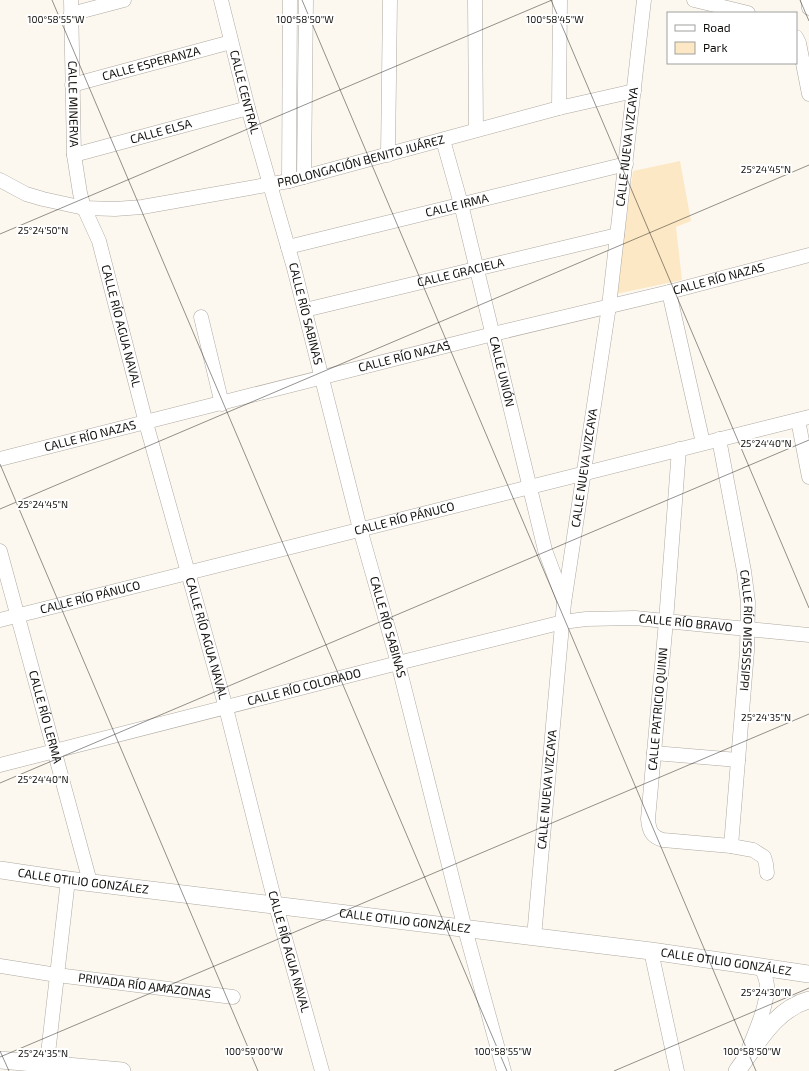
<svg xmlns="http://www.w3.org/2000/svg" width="809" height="1071" font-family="'Exo 2',sans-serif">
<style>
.green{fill:#fde8c5}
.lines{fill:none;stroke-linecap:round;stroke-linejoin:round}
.minor-casing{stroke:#aea9a1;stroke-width:15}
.major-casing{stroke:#aea9a1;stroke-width:18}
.minor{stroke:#fff;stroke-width:14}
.major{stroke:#fff;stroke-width:17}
.ticks{fill:none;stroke:#12100d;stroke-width:1;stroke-opacity:0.45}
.labels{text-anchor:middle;stroke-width:4;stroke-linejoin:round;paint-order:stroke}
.street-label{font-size:12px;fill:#12100d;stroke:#fff}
.ticks-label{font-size:10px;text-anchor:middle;fill:#12100d;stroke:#fff;stroke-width:4;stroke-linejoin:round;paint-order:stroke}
</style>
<rect width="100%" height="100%" fill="#fdf8ef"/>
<polygon class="green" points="680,161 691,221 676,227 682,280 616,294 633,171"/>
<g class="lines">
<g class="minor-casing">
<g id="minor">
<path id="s1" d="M71,0L74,155L80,193L84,208L99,241L146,423L226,708L276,906L322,1071"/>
<path id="s2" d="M221,0L248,108L294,268L360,529L398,663L465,929L504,1071"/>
<polyline points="475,0 476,130"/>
<polyline points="694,0 748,13"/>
<polyline points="808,0 809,8"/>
<polyline points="71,14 124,0"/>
<polyline points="796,37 799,43 809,94"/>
<path id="s3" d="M72,85L231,42"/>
<polyline points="559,108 560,0"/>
<path id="s4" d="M443,140L461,204L545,550L564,601"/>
<path id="s5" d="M74,155L248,108"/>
<polyline points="388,155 390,0"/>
<polyline points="304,177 306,0"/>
<path id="s6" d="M0,180L26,194L43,199L84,208L115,209L142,207L289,181L559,108L634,91"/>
<polyline points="289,181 290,0"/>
<path id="s7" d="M288,247L626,164"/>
<polyline points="669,292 703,443"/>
<path id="s8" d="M305,310L617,235"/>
<polyline points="201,317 222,404"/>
<polyline points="798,420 809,477"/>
<path id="s9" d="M719,439L744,571L748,602L747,651L731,846"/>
<path d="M679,449L666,621L648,819C649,831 652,837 663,840L731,846L753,850L764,857L766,864L767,873"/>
<path id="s10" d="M0,459L493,334L669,292L809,255"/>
<path id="s11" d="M0,551L90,882"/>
<path id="s12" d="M0,620L809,417"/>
<polyline points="654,753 738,760"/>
<path id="s13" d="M0,765L398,663L563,622L586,619L635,618L809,635"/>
<path id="s14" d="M534,937L564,603L609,306L644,0"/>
<polyline points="651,951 677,1071"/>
<path id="s15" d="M0,966L57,975L233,997"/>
<path d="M749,1048C756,1030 768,1004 767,985C766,978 764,973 761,967"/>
<polyline points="46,1071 68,880"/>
</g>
</g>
<g class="major-casing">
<g id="major">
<path id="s16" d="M0,870L68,880L651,951L809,974"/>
<polyline points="0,1060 122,1071"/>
<path d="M737,1071C757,1044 775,1009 809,1000"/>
</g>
</g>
<use href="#minor" class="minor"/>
<use href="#major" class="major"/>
</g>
<path class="ticks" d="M52,0L507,1071M302,0L756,1071M551,0L809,608M800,0L809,21M0,234L552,0M0,464L258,1071M0,509L809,165M0,783L809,440M0,1051L9,1071M0,1057L809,714M614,1071L809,988"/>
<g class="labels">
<g class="street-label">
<text dy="4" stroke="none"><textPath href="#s3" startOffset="82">CALLE ESPERANZA</textPath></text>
<text dy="4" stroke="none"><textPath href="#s2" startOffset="95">CALLE CENTRAL</textPath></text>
<text dy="4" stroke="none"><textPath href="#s1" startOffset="104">CALLE MINERVA</textPath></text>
<text dy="4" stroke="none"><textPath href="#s5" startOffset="90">CALLE ELSA</textPath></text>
<text dy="4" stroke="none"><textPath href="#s14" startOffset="796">CALLE NUEVA VIZCAYA</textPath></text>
<text dy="4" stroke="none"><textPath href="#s6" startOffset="371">PROLONGACIÓN BENITO JUÁREZ</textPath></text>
<text dy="4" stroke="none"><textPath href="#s7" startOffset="174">CALLE IRMA</textPath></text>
<text dy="4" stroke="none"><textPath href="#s8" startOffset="160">CALLE GRACIELA</textPath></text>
<text dy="4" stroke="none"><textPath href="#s10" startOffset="741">CALLE RÍO NAZAS</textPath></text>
<text dy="4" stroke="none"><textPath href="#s2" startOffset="325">CALLE RÍO SABINAS</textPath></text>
<text dy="4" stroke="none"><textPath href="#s1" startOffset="333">CALLE RÍO AGUA NAVAL</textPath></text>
<text dy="4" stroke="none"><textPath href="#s10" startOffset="417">CALLE RÍO NAZAS</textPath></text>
<text dy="4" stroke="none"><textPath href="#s4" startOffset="239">CALLE UNIÓN</textPath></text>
<text dy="4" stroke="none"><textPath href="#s10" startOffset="93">CALLE RÍO NAZAS</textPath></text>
<text dy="4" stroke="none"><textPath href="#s14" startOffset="472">CALLE NUEVA VIZCAYA</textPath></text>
<text dy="4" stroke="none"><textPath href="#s12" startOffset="417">CALLE RÍO PÁNUCO</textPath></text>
<text dy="4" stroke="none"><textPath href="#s12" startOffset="93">CALLE RÍO PÁNUCO</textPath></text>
<text dy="4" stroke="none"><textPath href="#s13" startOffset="704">CALLE RÍO BRAVO</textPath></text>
<text dy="4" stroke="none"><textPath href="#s2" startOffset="649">CALLE RÍO SABINAS</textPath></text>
<text dy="4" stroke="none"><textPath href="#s9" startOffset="194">CALLE RÍO MISSISSIPPI</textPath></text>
<text dy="4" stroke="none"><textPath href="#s1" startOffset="657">CALLE RÍO AGUA NAVAL</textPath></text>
<text dy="4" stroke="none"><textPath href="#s13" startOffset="314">CALLE RÍO COLORADO</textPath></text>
<text transform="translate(658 709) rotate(-85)" y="4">CALLE PATRICIO QUINN</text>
<text dy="4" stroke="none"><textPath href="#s11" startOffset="172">CALLE RÍO LERMA</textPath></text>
<text dy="4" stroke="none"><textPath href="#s14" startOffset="148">CALLE NUEVA VIZCAYA</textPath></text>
<text dy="4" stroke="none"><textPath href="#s16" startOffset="84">CALLE OTILIO GONZÁLEZ</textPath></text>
<text dy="4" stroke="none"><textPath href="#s16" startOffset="408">CALLE OTILIO GONZÁLEZ</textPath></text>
<text dy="4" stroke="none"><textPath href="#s1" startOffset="981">CALLE RÍO AGUA NAVAL</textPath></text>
<text dy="4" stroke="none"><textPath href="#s16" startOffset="732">CALLE OTILIO GONZÁLEZ</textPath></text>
<text dy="4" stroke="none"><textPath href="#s15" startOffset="146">PRIVADA RÍO AMAZONAS</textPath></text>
</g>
</g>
<g class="ticks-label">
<text x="56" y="23">100°58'55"W</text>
<text x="305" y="23">100°58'50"W</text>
<text x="555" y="23">100°58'45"W</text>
<text x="766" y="173">25°24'45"N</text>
<text x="43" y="234">25°24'50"N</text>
<text x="766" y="447">25°24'40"N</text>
<text x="43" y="508">25°24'45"N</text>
<text x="766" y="721">25°24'35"N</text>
<text x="43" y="783">25°24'40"N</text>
<text x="766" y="996">25°24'30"N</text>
<text x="254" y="1055">100°59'00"W</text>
<text x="503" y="1055">100°58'55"W</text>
<text x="752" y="1055">100°58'50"W</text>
<text x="43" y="1057">25°24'35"N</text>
</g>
<rect x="667" y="12" width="130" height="52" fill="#ffffff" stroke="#a09f9e"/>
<rect x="675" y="25" width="20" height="6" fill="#ffffff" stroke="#a09f9e"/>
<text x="703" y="32" font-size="12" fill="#12100d">Road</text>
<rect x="675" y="42" width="20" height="12" fill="#fde8c5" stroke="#a09f9e"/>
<text x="703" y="52" font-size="12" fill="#12100d">Park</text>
</svg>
